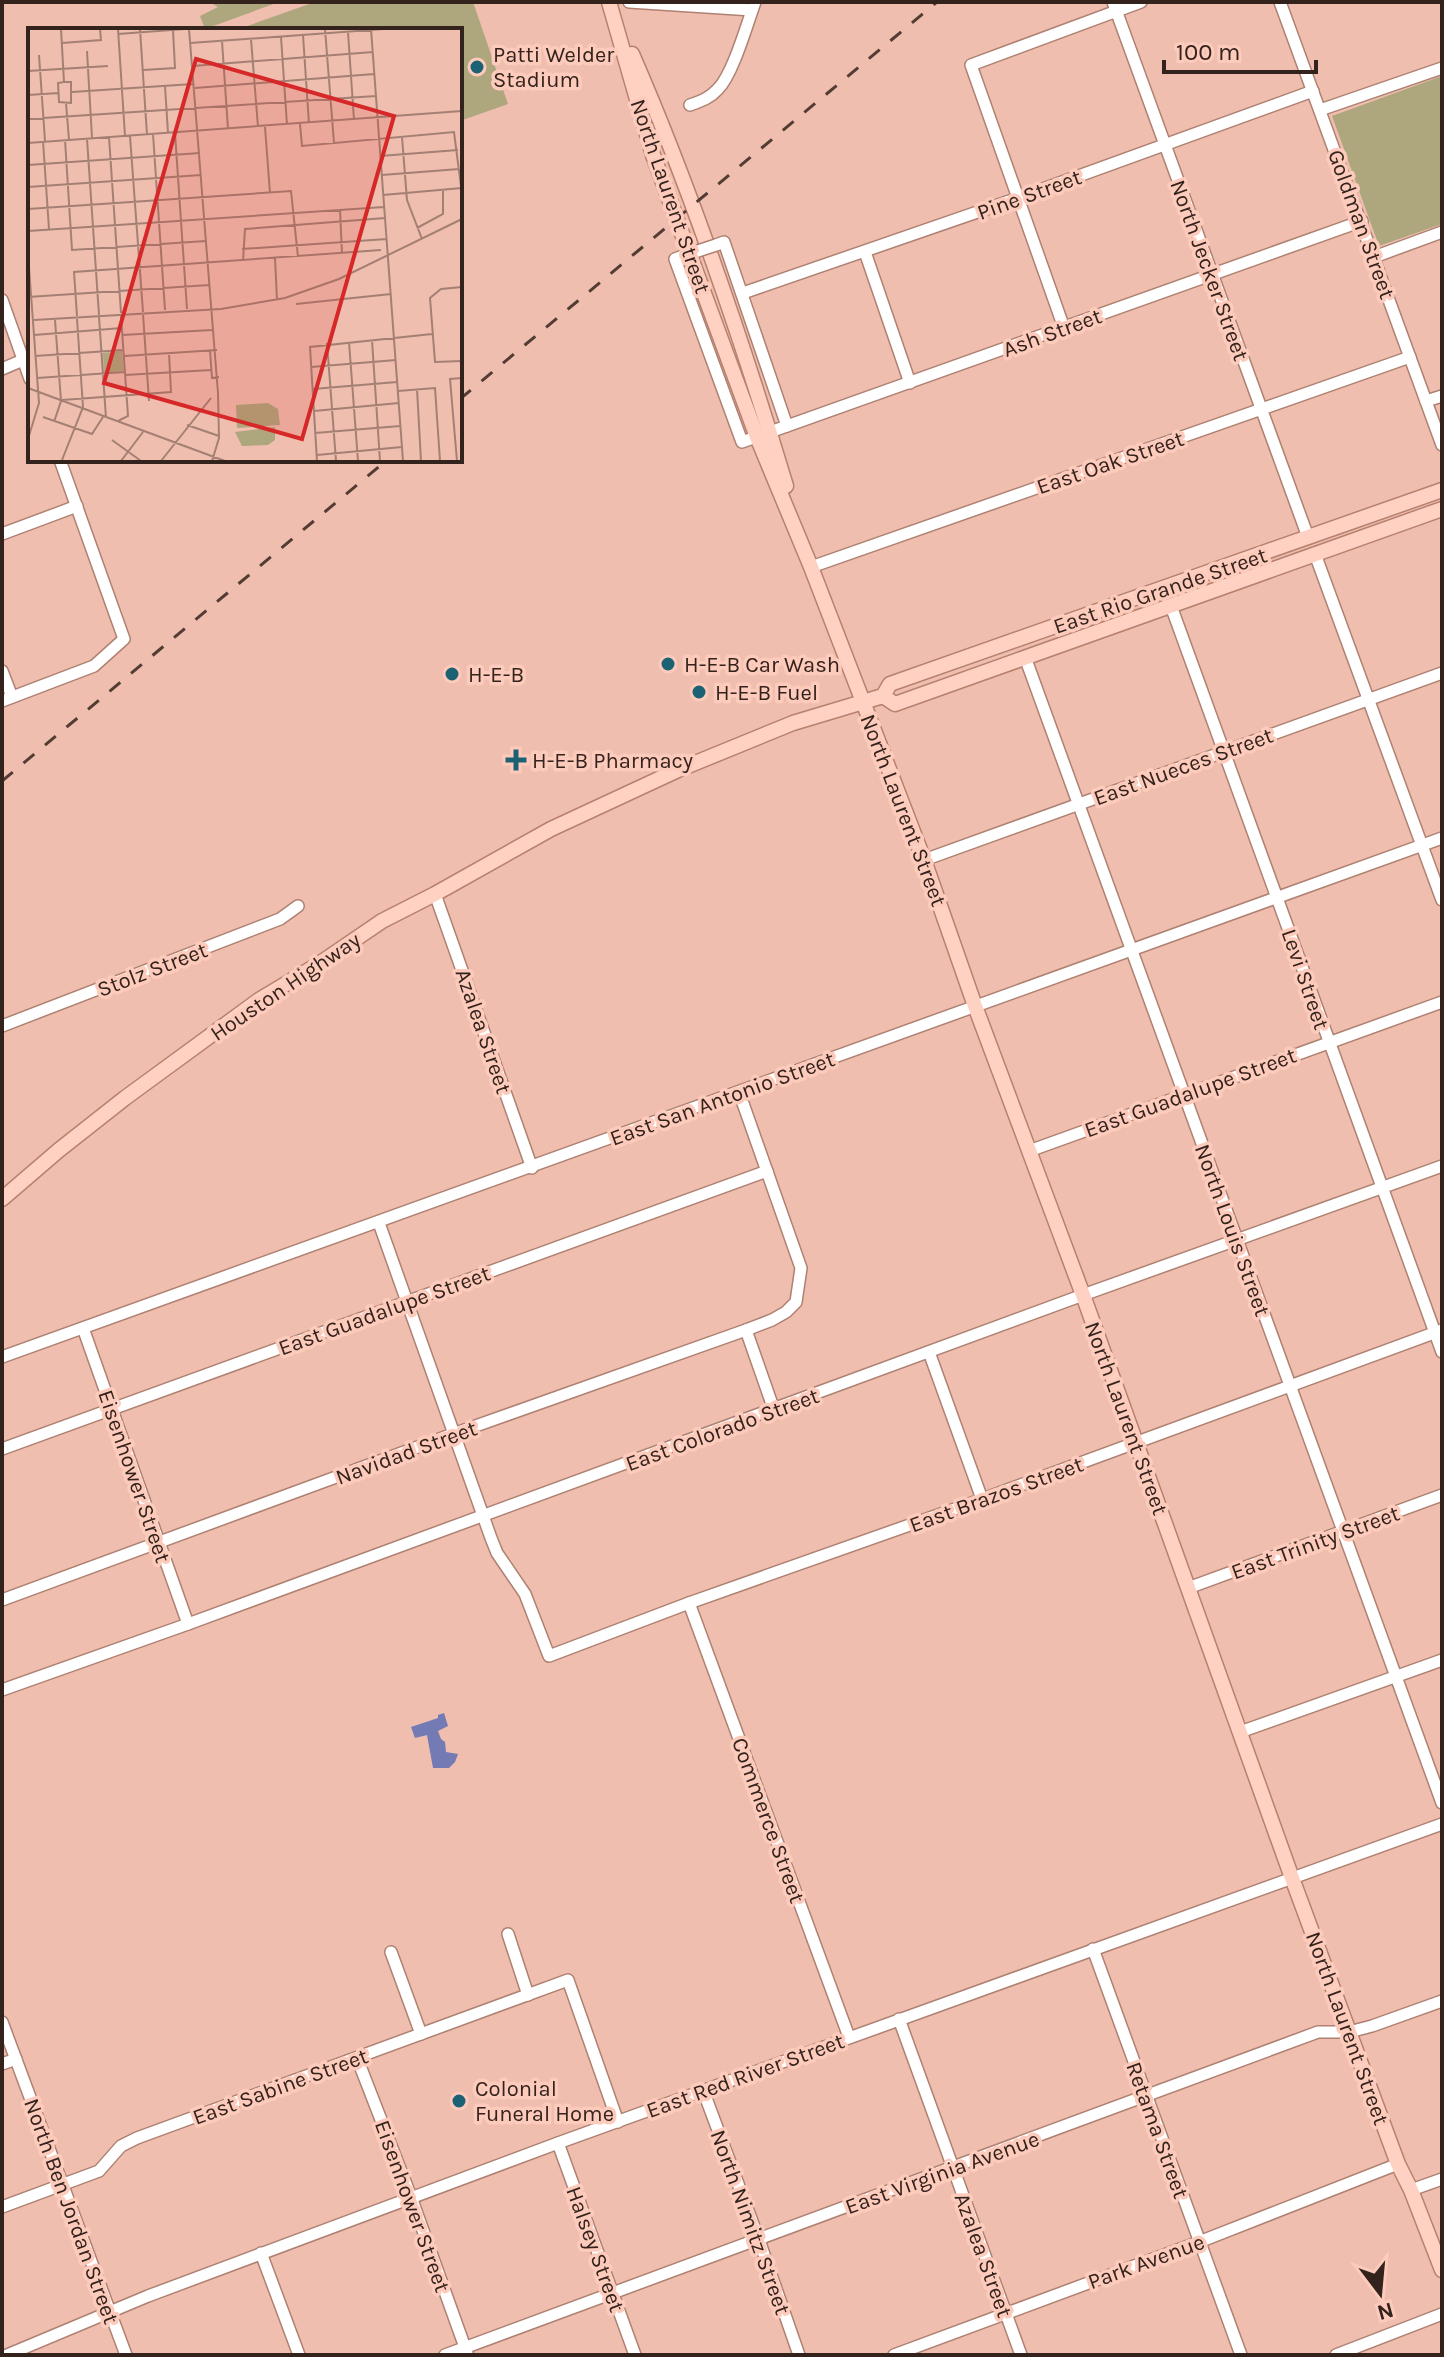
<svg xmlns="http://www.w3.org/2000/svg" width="1444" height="2357" font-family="Karla,sans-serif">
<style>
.green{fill:#aea67c}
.water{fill:#737ab4}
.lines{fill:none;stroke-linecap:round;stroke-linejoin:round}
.minor-casing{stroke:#ae8172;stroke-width:14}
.major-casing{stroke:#b7806f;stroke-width:17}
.minor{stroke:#fff;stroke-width:11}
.major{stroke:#fed1c3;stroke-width:14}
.rail{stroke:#533c34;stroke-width:3;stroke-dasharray:14 14;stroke-linecap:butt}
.minor-bridge-casing{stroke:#ae8172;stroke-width:14;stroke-linecap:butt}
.minor-bridge{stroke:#fff;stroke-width:11}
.poi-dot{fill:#1d6274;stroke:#fdcbbb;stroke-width:3}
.labels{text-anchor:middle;stroke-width:7;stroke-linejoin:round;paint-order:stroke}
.poi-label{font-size:22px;fill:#34221c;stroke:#fdcbbb;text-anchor:start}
.street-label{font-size:22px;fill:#34221c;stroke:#fdcbbb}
.inset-road{fill:none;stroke:#a48074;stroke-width:2}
.view{fill:#d62828;fill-opacity:0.15;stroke:#d62828;stroke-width:4}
.inset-edge{fill:none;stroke:#34221c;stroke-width:4}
</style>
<rect width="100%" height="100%" fill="#efbeae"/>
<g class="green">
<polygon points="210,2 279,2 205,29 200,16 218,7"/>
<polygon points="315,2 473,2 508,104 460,121 460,30 236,30"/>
<polygon points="1442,76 1442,224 1379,246 1332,116"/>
</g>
<polygon class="water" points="444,1713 448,1726 438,1731 441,1739 445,1742 446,1752 458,1754 455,1762 449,1768 433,1768 427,1735 415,1738 411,1727 438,1718 438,1715"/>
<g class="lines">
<g class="minor-casing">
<g id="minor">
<polyline points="629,2 752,10"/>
<polyline points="1113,2 1308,537"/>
<polyline points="1280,2 1442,445"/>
<path d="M690,105C701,101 710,98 718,89C733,74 747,24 755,2"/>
<polyline points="1320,110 1442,68"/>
<polyline points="716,245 724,242 787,426"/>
<polyline points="865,252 910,383"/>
<polyline points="683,256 675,259 742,442 1362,221"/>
<polyline points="1374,257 1442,232"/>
<polyline points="743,293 1018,198 1313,91"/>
<polyline points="2,300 30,379"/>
<polyline points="1064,328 971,65 1141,2"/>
<polyline points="2,369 23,360"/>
<polyline points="1426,401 1442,396"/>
<polyline points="2,534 77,506"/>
<polyline points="1315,554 1442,900"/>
<polyline points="811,567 1410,357"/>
<polyline points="1171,606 1442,1352"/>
<polyline points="1025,657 1442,1803"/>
<polyline points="2,671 12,697"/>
<polyline points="2,701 94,666 124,639 60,460"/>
<polyline points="924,860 1442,673"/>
<polyline points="435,894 532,1168"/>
<polyline points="2,1026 280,919 298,906"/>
<polyline points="1029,1151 1442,1002"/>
<polyline points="379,1223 491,1538 497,1553 525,1594 549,1656 689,1603 969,1504 1442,1330"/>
<polyline points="83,1328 188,1624"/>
<polyline points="746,1330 774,1410"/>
<polyline points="929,1352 982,1499"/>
<polyline points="2,1357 1442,838"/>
<polyline points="2,1449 767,1171"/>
<polyline points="1188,1588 1442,1495"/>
<polyline points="2,1600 453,1434 746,1330 772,1320 786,1312 796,1302 801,1268 739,1092"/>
<polyline points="689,1603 849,2037"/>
<polyline points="2,1690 188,1624 1083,1295 1442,1166"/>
<polyline points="1240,1732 1442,1660"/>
<polyline points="508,1934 528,1995"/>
<polyline points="1093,1949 1241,2355"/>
<polyline points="391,1952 421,2034"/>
<polyline points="899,2019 1021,2355"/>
<polyline points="2,2022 126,2355"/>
<polyline points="357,2058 411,2197 467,2353"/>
<polyline points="2,2064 16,2059"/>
<polyline points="703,2090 759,2240 799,2355"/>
<polyline points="558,2143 635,2355"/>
<polyline points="1411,2190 1442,2179"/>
<polyline points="2,2207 99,2171 121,2146 137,2138 568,1980 618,2122"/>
<polyline points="261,2253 299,2355"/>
<polyline points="7,2355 148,2296 558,2143 1442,1824"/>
<polyline points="445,2355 1318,2032 1349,2032 1372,2026 1442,2001"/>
<polyline points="894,2355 1199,2242 1398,2164"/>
<polyline points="1336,2355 1442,2314"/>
</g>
</g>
<g class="major-casing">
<g id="major">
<polyline points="609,2 653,155 757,437 811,567 924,860 975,1006 1083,1295 1292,1878 1398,2164 1411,2190 1442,2270"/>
<path d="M632,54C693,194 742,340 786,486"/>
<polyline points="883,696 895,704 1442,509"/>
<polyline points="2,1199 59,1150 125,1098 259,1000 319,964 382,921 435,894 551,829 678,770 793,723 883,696 890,684 1442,490"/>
</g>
</g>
<use href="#minor" class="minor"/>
<use href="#major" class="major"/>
<g class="rail">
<polyline points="460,399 937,2"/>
<polyline points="2,781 387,460"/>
</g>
<g class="minor-bridge-casing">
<polyline id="minor-bridge" points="683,256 716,245"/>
</g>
<use href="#minor-bridge" class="minor-bridge"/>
</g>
<g class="poi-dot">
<circle cx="477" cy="67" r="8"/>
<circle cx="668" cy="664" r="8"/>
<circle cx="452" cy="674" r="8"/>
<circle cx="699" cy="692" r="8"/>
<path d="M512 748h8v8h8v8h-8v8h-8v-8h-8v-8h8z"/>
<circle cx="459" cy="2101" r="8"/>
</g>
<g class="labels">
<g class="poi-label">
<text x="493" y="62">Patti Welder<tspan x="493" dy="25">Stadium</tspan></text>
<text x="684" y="672">H-E-B Car Wash</text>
<text x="468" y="682">H-E-B</text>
<text x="715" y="700">H-E-B Fuel</text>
<text x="532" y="768">H-E-B Pharmacy</text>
<text x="475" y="2096">Colonial<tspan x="475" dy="25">Funeral Home</tspan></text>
</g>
<g class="street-label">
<text transform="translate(1029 194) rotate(-20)" y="8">Pine Street</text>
<text transform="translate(671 196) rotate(71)" y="8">North Laurent Street</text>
<text transform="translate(1362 224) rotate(70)" y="8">Goldman Street</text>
<text transform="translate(1210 270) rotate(70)" y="8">North Jecker Street</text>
<text transform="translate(1052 332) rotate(-20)" y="8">Ash Street</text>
<text transform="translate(1110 462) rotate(-19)" y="8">East Oak Street</text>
<text transform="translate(1160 590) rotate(-19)" y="8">East Rio Grande Street</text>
<text transform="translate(1183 766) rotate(-20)" y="8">East Nueces Street</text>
<text transform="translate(904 810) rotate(69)" y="8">North Laurent Street</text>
<text transform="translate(152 969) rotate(-21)" y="8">Stolz Street</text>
<text transform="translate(1306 979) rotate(71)" y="8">Levi Street</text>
<text transform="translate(285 986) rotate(-34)" y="8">Houston Highway</text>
<text transform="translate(484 1031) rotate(71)" y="8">Azalea Street</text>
<text transform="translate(1190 1092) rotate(-20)" y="8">East Guadalupe Street</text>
<text transform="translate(722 1098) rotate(-20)" y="8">East San Antonio Street</text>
<text transform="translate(1233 1230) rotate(70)" y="8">North Louis Street</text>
<text transform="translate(384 1310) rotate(-20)" y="8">East Guadalupe Street</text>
<text transform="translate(1127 1418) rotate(70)" y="8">North Laurent Street</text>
<text transform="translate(722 1429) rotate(-20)" y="8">East Colorado Street</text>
<text transform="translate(406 1452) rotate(-20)" y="8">Navidad Street</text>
<text transform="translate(135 1476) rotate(71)" y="8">Eisenhower Street</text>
<text transform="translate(996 1494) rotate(-20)" y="8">East Brazos Street</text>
<text transform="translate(1315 1542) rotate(-20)" y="8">East Trinity Street</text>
<text transform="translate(769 1820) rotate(70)" y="8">Commerce Street</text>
<text transform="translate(1348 2028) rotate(70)" y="8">North Laurent Street</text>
<text transform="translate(745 2075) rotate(-20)" y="8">East Red River Street</text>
<text transform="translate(280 2086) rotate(-20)" y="8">East Sabine Street</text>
<text transform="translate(1158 2130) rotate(70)" y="8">Retama Street</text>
<text transform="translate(942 2172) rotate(-20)" y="8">East Virginia Avenue</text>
<text transform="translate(413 2206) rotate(70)" y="8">Eisenhower Street</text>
<text transform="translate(72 2211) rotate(70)" y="8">North Ben Jordan Street</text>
<text transform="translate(751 2222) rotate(70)" y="8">North Nimitz Street</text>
<text transform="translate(596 2249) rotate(70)" y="8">Halsey Street</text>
<text transform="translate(984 2255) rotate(70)" y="8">Azalea Street</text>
<text transform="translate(1146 2261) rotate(-20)" y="8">Park Avenue</text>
</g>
</g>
<g transform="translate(28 28)">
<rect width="434" height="434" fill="#efbeae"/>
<path d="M94,323L96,343L76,345L75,325ZM240,375L250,381L252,397L209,400L208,377ZM247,399V412L240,417L214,418L207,404Z" fill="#aea67c"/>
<path class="inset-road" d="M33,1L36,54L30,55L31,74L43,75V54H36M90,1L97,108M112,1L119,107M161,1L190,365L191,410L184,433M297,1L306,115M343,1L375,433M320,4L326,92M90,6L157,1M275,7L281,96M253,9L259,97M223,11L230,99M194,13L200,101M34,15L73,12L72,1M162,15L356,1M59,23L64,110M11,27L17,113M165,38L345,24M115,42L147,40L145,2M0,43L80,38M137,58L140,105M167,60L346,46M44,64L165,56M0,67L31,65M38,75L41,112M0,91L348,68M272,96L274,118L426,104L434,166M237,99L242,165M147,105L159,281M125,106L137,282M102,108L115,284M81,109L93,285M374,109L379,172L394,211M59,111L71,287M37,112L44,222L178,213M15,113L21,201M0,115L434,83M352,128L430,122M0,137L172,125M354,147L431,141M0,159L173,147M355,167L434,160M0,181L263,163L270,229M312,181L314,226M389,200L415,186V162M0,203L356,179M214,221L359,211M0,226L11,375L0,411M247,230L249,272M215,233L217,201L357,190M434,259L413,261L402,270L407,334L434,333M0,269L181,257M268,276L363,266M115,286L121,373M49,288L46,244L353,222M71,289L78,390M6,292L193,281L257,270L311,251L434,191M6,307L94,300M94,307L184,302M344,312L352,433M321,314L330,433M299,315L308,433M182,322L184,350L191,349M7,328L95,322M96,328L189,322M283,339L368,332M97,347L183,342M9,350L97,344M0,360L197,433M285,361L369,354M389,361L393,433M370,363L407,360L412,433M34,372L143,364L141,325M286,383L371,375M15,389L64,406L75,389M90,393L100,388L93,288M26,394L33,373L27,292M159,397L191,408M287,405L372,398M84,412L113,433M289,427L374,419M34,432L55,379L49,291M93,433L115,404M133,433L183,370M289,433L282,319L404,306M429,433L422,351L434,350"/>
<path class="view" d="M168,31L366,88L274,411L76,355Z"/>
<rect width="434" height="434" class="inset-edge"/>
</g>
<rect width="1444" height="2357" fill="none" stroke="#34221c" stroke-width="8"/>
<g transform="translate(1380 2293) rotate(164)" stroke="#fdcbbb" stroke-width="6" paint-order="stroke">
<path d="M0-6L14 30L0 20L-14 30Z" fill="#34221c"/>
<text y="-12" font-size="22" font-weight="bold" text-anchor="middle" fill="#34221c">N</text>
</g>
<path d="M1164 60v12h152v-12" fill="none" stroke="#34221c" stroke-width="4"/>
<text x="1176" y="60" font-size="24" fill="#34221c" stroke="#fdcbbb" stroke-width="6" paint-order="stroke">100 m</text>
</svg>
